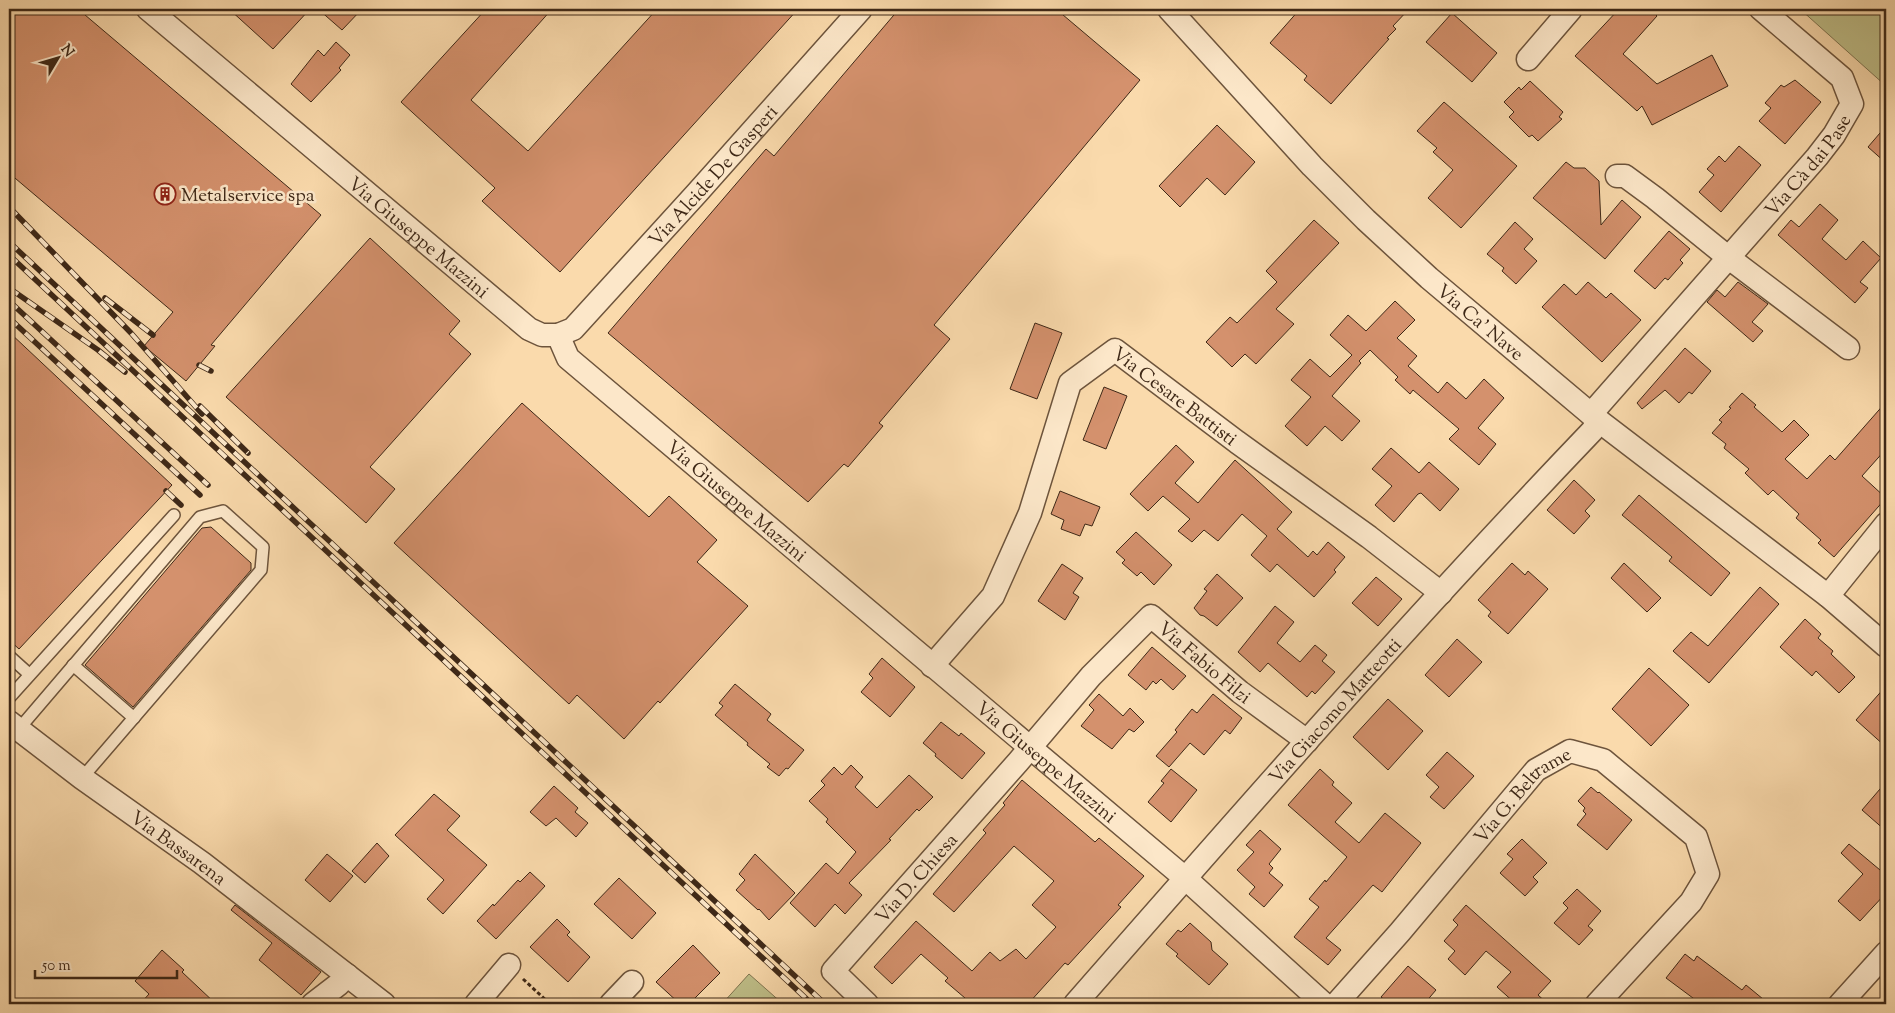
<svg xmlns="http://www.w3.org/2000/svg" width="1895" height="1013" font-family="'Sorts Mill Goudy',serif">
<style>
.green{fill:#bfbf89;stroke:#7e7450}
.building{fill:#d4916d;stroke:#3e2817}
.lines{fill:none;stroke-linecap:round;stroke-linejoin:round}
.lane-casing{stroke:#6d543c;stroke-width:14}
.street-casing{stroke:#6d543c;stroke-width:25}
.path{stroke:#3e2817;stroke-width:3;stroke-dasharray:4 2.5;stroke-linecap:butt}
.lane{stroke:#fce7c9;stroke-width:11}
.street{stroke:#fce7c9;stroke-width:22}
.rail-casing{stroke:#3e2817;stroke-width:5.5}
.rail{stroke:#fce7c9;stroke-width:4;stroke-dasharray:11;stroke-linecap:butt}
.labels{text-anchor:middle;stroke-width:5;stroke-linejoin:round;paint-order:stroke}
.street-label{font-size:19px;fill:#3e2817;stroke:#fce7c9}
.poi-label{font-size:19px;fill:#3e2817;stroke:#fce7c9;text-anchor:start}
</style>
<rect width="100%" height="100%" fill="#fadaac"/>
<filter id="stains"><feTurbulence type="fractalNoise" baseFrequency=".004" numOctaves="4"/><feColorMatrix values="0 0 0 0 .2 0 0 0 0 .09 0 0 0 0 .02 0 0 0 .5 -.17"/></filter>
<radialGradient id="worn" r=".72"><stop offset=".6" stop-color="#630" stop-opacity="0"/><stop offset="1" stop-color="#630" stop-opacity=".3"/></radialGradient>
<g class="green">
<polygon points="1800,9 1886,9 1886,86"/>
<polygon points="749,974 783,1004 722,1004"/>
</g>
<g class="building">
<polygon points="9,9 78,9 321,215 211,345 215,346 186,381 144,346 173,312 9,173"/>
<polygon points="229,9 310,9 273,49"/>
<polygon points="318,9 362,9 342,30"/>
<polygon points="486,9 552,9 471,100 528,151 657,9 798,9 560,272 482,201 495,188 401,102"/>
<polygon points="899,9 1056,9 1140,80 934,325 950,339 879,423 883,426 848,467 844,464 808,502 608,333 766,149 774,156"/>
<polygon points="1300,9 1409,9 1393,26 1396,29 1387,38 1389,39 1331,104 1304,80 1307,76 1270,43"/>
<polygon points="1619,9 1650,9 1657,16 1623,54 1657,84 1712,55 1728,86 1652,125 1642,106 1637,111 1575,56"/>
<polygon points="1452,13 1497,53 1472,82 1426,42"/>
<polygon points="336,42 350,55 339,68 341,70 311,102 291,84 318,50 324,56"/>
<polygon points="1795,80 1821,102 1785,144 1759,121 1771,108 1765,103 1781,85 1784,87"/>
<polygon points="1530,81 1563,112 1559,117 1562,119 1538,141 1532,135 1529,137 1509,117 1514,112 1504,102 1519,87 1521,90"/>
<polygon points="1444,102 1517,166 1461,228 1428,198 1453,170 1433,152 1437,148 1417,131"/>
<polygon points="1217,125 1255,162 1225,195 1207,178 1180,207 1159,186"/>
<polygon points="1886,126 1886,163 1868,147"/>
<polygon points="1739,146 1761,165 1721,212 1699,192 1714,175 1707,169 1719,156 1725,162"/>
<polygon points="1566,162 1574,168 1585,168 1599,181 1601,225 1622,200 1641,217 1605,259 1533,198"/>
<polygon points="1820,204 1838,220 1822,239 1846,260 1863,241 1881,258 1860,282 1868,288 1855,303 1778,235 1791,220 1799,227"/>
<polygon points="1314,220 1339,243 1276,309 1294,324 1256,364 1245,354 1232,367 1206,342 1230,317 1237,323 1277,282 1266,271"/>
<polygon points="1515,222 1533,239 1524,249 1537,261 1516,284 1502,271 1504,268 1487,254"/>
<polygon points="1669,231 1690,249 1680,260 1683,263 1668,280 1665,278 1655,289 1634,271"/>
<polygon points="370,238 460,321 449,334 471,354 370,467 395,489 366,523 226,397"/>
<polygon points="1588,282 1606,298 1611,293 1641,320 1602,362 1542,307 1564,284 1576,295"/>
<polygon points="1738,282 1768,304 1752,322 1763,331 1753,342 1707,302 1717,290 1725,297"/>
<polygon points="1395,301 1415,320 1397,338 1417,356 1408,366 1438,393 1447,382 1466,399 1484,379 1504,398 1478,428 1496,444 1479,465 1449,439 1459,429 1413,390 1410,394 1395,380 1398,377 1370,350 1359,361 1361,363 1332,396 1360,421 1342,441 1325,426 1307,446 1285,426 1311,397 1291,380 1310,359 1330,377 1352,355 1330,335 1348,315 1366,331"/>
<polygon points="1035,323 1062,333 1037,399 1010,389"/>
<polygon points="9,332 172,485 19,649 9,640"/>
<polygon points="1685,348 1711,371 1692,394 1689,392 1679,403 1665,390 1642,409 1637,403"/>
<polygon points="1104,387 1127,396 1106,449 1083,440"/>
<polygon points="1742,393 1756,405 1754,407 1782,432 1794,420 1809,435 1785,459 1807,479 1830,455 1835,460 1886,402 1886,449 1862,476 1886,498 1834,557 1818,543 1821,540 1796,518 1799,514 1773,490 1768,495 1745,473 1749,469 1724,448 1726,444 1712,433 1722,422 1719,420 1731,408 1729,407"/>
<polygon points="522,403 649,517 669,496 717,540 697,562 748,606 660,703 658,701 624,739 577,695 569,704 394,543"/>
<polygon points="1176,445 1194,462 1175,483 1198,503 1235,460 1292,512 1277,529 1308,557 1313,551 1317,555 1328,542 1345,557 1334,570 1336,572 1314,597 1277,564 1270,572 1251,555 1267,536 1242,514 1218,541 1204,530 1192,542 1178,531 1190,519 1163,496 1148,511 1130,494"/>
<polygon points="1391,448 1419,473 1429,462 1459,489 1440,511 1421,493 1418,494 1394,522 1375,505 1392,486 1372,469"/>
<polygon points="1574,480 1595,500 1585,511 1590,516 1574,534 1547,510"/>
<polygon points="1060,491 1100,507 1092,526 1085,524 1080,536 1061,529 1064,520 1051,514"/>
<polygon points="1639,495 1730,573 1711,596 1669,561 1672,557 1622,515"/>
<polygon points="211,527 251,563 251,570 133,707 85,665 202,528"/>
<polygon points="1136,532 1172,565 1154,585 1141,572 1137,576 1122,563 1125,560 1116,552"/>
<polygon points="1512,563 1525,575 1528,571 1548,589 1508,634 1488,616 1491,612 1478,600"/>
<polygon points="1624,563 1661,598 1647,612 1611,578"/>
<polygon points="1062,564 1083,578 1073,593 1079,597 1065,620 1038,601"/>
<polygon points="1217,574 1243,598 1217,626 1204,616 1200,615 1194,608 1207,591 1204,589"/>
<polygon points="1376,577 1402,599 1378,626 1352,603"/>
<polygon points="1760,587 1779,604 1709,683 1673,651 1691,632 1708,646"/>
<polygon points="1275,606 1294,622 1277,643 1300,662 1315,645 1327,655 1322,661 1335,672 1315,694 1312,691 1307,697 1268,663 1260,672 1238,652"/>
<polygon points="1805,619 1821,634 1818,638 1833,651 1831,654 1855,677 1839,693 1816,671 1812,676 1780,647"/>
<polygon points="1457,639 1482,662 1449,697 1425,675"/>
<polygon points="1152,647 1186,676 1173,690 1161,679 1156,684 1153,681 1146,690 1128,675"/>
<polygon points="882,658 915,687 890,717 861,692 873,678 869,674"/>
<polygon points="1649,668 1689,705 1651,746 1612,709"/>
<polygon points="735,684 771,714 767,720 804,750 788,769 786,768 779,776 767,767 770,764 747,745 748,743 715,715 723,706 719,703"/>
<polygon points="1886,686 1886,747 1856,720"/>
<polygon points="1099,694 1123,716 1130,708 1144,722 1134,732 1129,729 1112,749 1081,726 1094,710 1089,705"/>
<polygon points="1213,694 1242,718 1230,734 1225,730 1204,755 1190,743 1169,767 1156,756 1177,732 1175,730 1192,709 1197,713"/>
<polygon points="1388,699 1423,731 1388,770 1353,737"/>
<polygon points="941,722 959,736 961,733 985,753 962,779 935,756 936,754 923,743"/>
<polygon points="1447,752 1474,776 1444,809 1430,797 1439,787 1426,775"/>
<polygon points="851,765 863,777 855,787 877,808 909,775 933,797 919,811 917,809 889,839 891,840 849,883 862,895 845,914 835,904 815,927 790,903 826,863 838,874 856,852 826,822 828,819 809,801 825,785 821,781 834,767 842,775"/>
<polygon points="1171,769 1197,790 1171,822 1148,802 1164,783 1161,781"/>
<polygon points="1320,769 1334,782 1332,785 1352,803 1335,822 1359,843 1385,813 1421,843 1382,892 1373,885 1326,938 1341,950 1328,965 1294,937 1319,907 1309,899 1325,880 1326,882 1347,857 1288,805"/>
<polygon points="1022,780 1095,842 1099,838 1144,876 1118,905 1121,907 1068,965 1065,963 1028,1004 972,1004 945,981 948,978 921,954 892,984 874,967 916,921 972,971 990,952 1000,961 1016,949 1026,959 1056,927 1032,905 1054,881 1014,846 954,912 933,894 986,833 983,830 1005,805 1003,803"/>
<polygon points="1886,782 1886,831 1862,810"/>
<polygon points="554,786 578,808 575,812 588,823 576,837 556,818 546,826 530,812"/>
<polygon points="1591,787 1598,793 1599,792 1632,820 1607,850 1577,825 1586,814 1583,811 1585,808 1578,801"/>
<polygon points="434,794 460,816 447,830 487,865 443,914 427,899 444,880 395,835"/>
<polygon points="1260,830 1281,849 1269,864 1273,868 1269,873 1283,885 1264,907 1249,894 1255,887 1237,870 1254,852 1246,845"/>
<polygon points="1522,839 1547,863 1533,877 1538,882 1525,896 1500,873 1513,859 1507,854"/>
<polygon points="377,843 389,856 365,883 352,871"/>
<polygon points="1849,844 1886,875 1886,893 1860,921 1838,901 1863,874 1841,853"/>
<polygon points="327,854 353,876 330,902 305,880"/>
<polygon points="755,854 795,893 769,920 759,909 758,910 736,890 745,880 739,874"/>
<polygon points="530,872 545,886 496,939 477,921 493,904 494,906 518,880 520,882"/>
<polygon points="619,878 656,913 632,939 594,904"/>
<polygon points="1577,889 1601,911 1588,926 1593,930 1579,945 1554,923 1568,908 1563,903"/>
<polygon points="235,905 321,972 301,995 259,960 272,943 231,910"/>
<polygon points="1466,905 1551,981 1538,995 1548,1004 1516,1004 1497,987 1511,972 1486,951 1465,975 1448,959 1455,951 1444,941 1458,925 1453,920"/>
<polygon points="557,919 570,932 567,935 590,957 568,982 530,947"/>
<polygon points="1190,923 1211,942 1212,950 1228,964 1209,985 1176,956 1178,954 1166,944 1178,930 1181,932"/>
<polygon points="693,945 720,973 689,1004 680,1004 656,982"/>
<polygon points="162,950 184,970 182,972 216,1004 140,1004 149,994 135,981"/>
<polygon points="1685,954 1694,961 1697,956 1742,990 1746,985 1769,1004 1701,1004 1666,978"/>
<polygon points="1408,966 1436,990 1424,1004 1390,1004 1381,997"/>
</g>
<g class="lines">
<g class="lane-casing">
<g id="lane">
<polyline points="9,656 29,674"/>
<polyline points="73,665 134,718"/>
<polyline points="9,698 174,515"/>
<polyline points="18,730 200,517 223,511 263,547 261,570 82,778"/>
</g>
</g>
<g class="street-casing">
<g id="street">
<path id="s1" d="M148,9L529,329L542,335H558L568,358L1185,878L1324,1004"/>
<path id="s2" d="M1169,9L1312,166L1366,220L1429,278L1599,421L1828,596L1886,646"/>
<polyline points="1528,59 1571,9"/>
<polyline points="1617,176 1625,176 1655,198 1729,258 1848,348"/>
<path id="s3" d="M558,335L573,329L697,193L861,9"/>
<path id="s4" d="M1591,414L1817,157L1834,135L1852,104L1842,78L1761,9"/>
<polyline points="1828,596 1886,524"/>
<path id="s5" d="M932,666L993,596L1030,513L1070,383L1115,350L1237,442L1369,537L1441,593"/>
<path id="s6" d="M9,722L82,778L202,863L384,1004"/>
<polyline points="313,1004 339,984 347,975"/>
<polyline points="476,1004 509,965"/>
<polyline points="611,1004 632,982"/>
<path id="s7" d="M867,1004L833,971L1018,762L1091,676L1151,616L1240,692L1307,741"/>
<path id="s8" d="M1075,1004C1244,811 1414,617 1592,431L1599,421"/>
<path id="s9" d="M1336,1004L1400,932L1536,770L1570,751L1603,760L1696,837L1708,874L1691,902L1597,1004"/>
<polyline points="1840,1004 1886,953"/>
</g>
</g>
<polyline class="path" points="523,979 550,1004"/>
<use href="#lane" class="lane"/>
<use href="#street" class="street"/>
<g class="rail-casing">
<g id="rail">
<polyline points="9,207 131,333 202,414"/>
<polyline points="9,242 825,1004"/>
<polyline points="9,255 812,1004"/>
<polyline points="9,288 98,350 125,372"/>
<polyline points="105,298 153,335"/>
<polyline points="9,301 208,485"/>
<polyline points="9,318 200,495"/>
<polyline points="199,365 211,371"/>
<polyline points="200,406 248,453"/>
<polyline points="166,491 181,505"/>
</g>
</g>
<use href="#rail" class="rail"/>
</g>
<defs>
<g id="building-ring" transform="scale(1.125)"><circle r="9.5" fill="#fce7c9" stroke="#8f2418" stroke-width="1.5"/><path d="M-4-6H4V6H1V3H-1V6H-4ZM-2.5-4.3h1.7v1.8h-1.7ZM.8-4.3h1.7v1.8H.8ZM-2.5-1h1.7V.8h-1.7ZM.8-1h1.7V.8H.8Z" fill="#8f2418"/></g>
</defs>
<g fill-rule="evenodd">
<use href="#building-ring" x="165" y="194"/>
</g>
<g class="labels">
<g class="street-label">
<text dy="7" stroke="none"><textPath href="#s4" startOffset="330">Via Cà dai Pase</textPath></text>
<text dy="7" stroke="none"><textPath href="#s3" startOffset="224">Via Alcide De Gasperi</textPath></text>
<text dy="7" stroke="none"><textPath href="#s1" startOffset="354">Via Giuseppe Mazzini</textPath></text>
<text dy="7" stroke="none"><textPath href="#s2" startOffset="442">Via Ca' Nave</textPath></text>
<text dy="7" stroke="none"><textPath href="#s5" startOffset="451">Via Cesare Battisti</textPath></text>
<text dy="7" stroke="none"><textPath href="#s1" startOffset="774">Via Giuseppe Mazzini</textPath></text>
<text dy="7" stroke="none"><textPath href="#s7" startOffset="595">Via Fabio Filzi</textPath></text>
<text dy="7" stroke="none"><textPath href="#s8" startOffset="392">Via Giacomo Matteotti</textPath></text>
<text dy="7" stroke="none"><textPath href="#s1" startOffset="1179">Via Giuseppe Mazzini</textPath></text>
<text dy="7" stroke="none"><textPath href="#s9" startOffset="281">Via G. Beltrame</textPath></text>
<text dy="7" stroke="none"><textPath href="#s6" startOffset="211">Via Bassarena</textPath></text>
<text dy="7" stroke="none"><textPath href="#s7" startOffset="172">Via D. Chiesa</textPath></text>
</g>
<g class="poi-label">
<text x="181" y="201">Metalservice spa</text>
</g>
</g>
<rect width="1895" height="1013" fill="none" stroke="#fadaac" stroke-width="30"/>
<rect x="10" y="10" width="1875" height="993" fill="none" stroke="#3e2817" stroke-width="2.5"/>
<rect x="15" y="15" width="1865" height="983" fill="none" stroke="#3e2817"/>
<g transform="translate(58 58) rotate(52)" stroke="#fce7c9" stroke-width="4" paint-order="stroke">
<path d="M0-4L9 19L0 12L-9 19Z" fill="#3e2817"/>
<text y="-8" font-size="14" font-weight="bold" text-anchor="middle" fill="#3e2817">N</text>
</g>
<path d="M35 970v8h142v-8" fill="none" stroke="#3e2817" stroke-width="2.5"/>
<text x="42" y="970" font-size="15" fill="#3e2817" stroke="#fce7c9" stroke-width="4" paint-order="stroke">50 m</text>
<rect width="100%" height="100%" filter="url(#stains)"/>
<rect width="100%" height="100%" fill="url(#worn)"/>
</svg>
